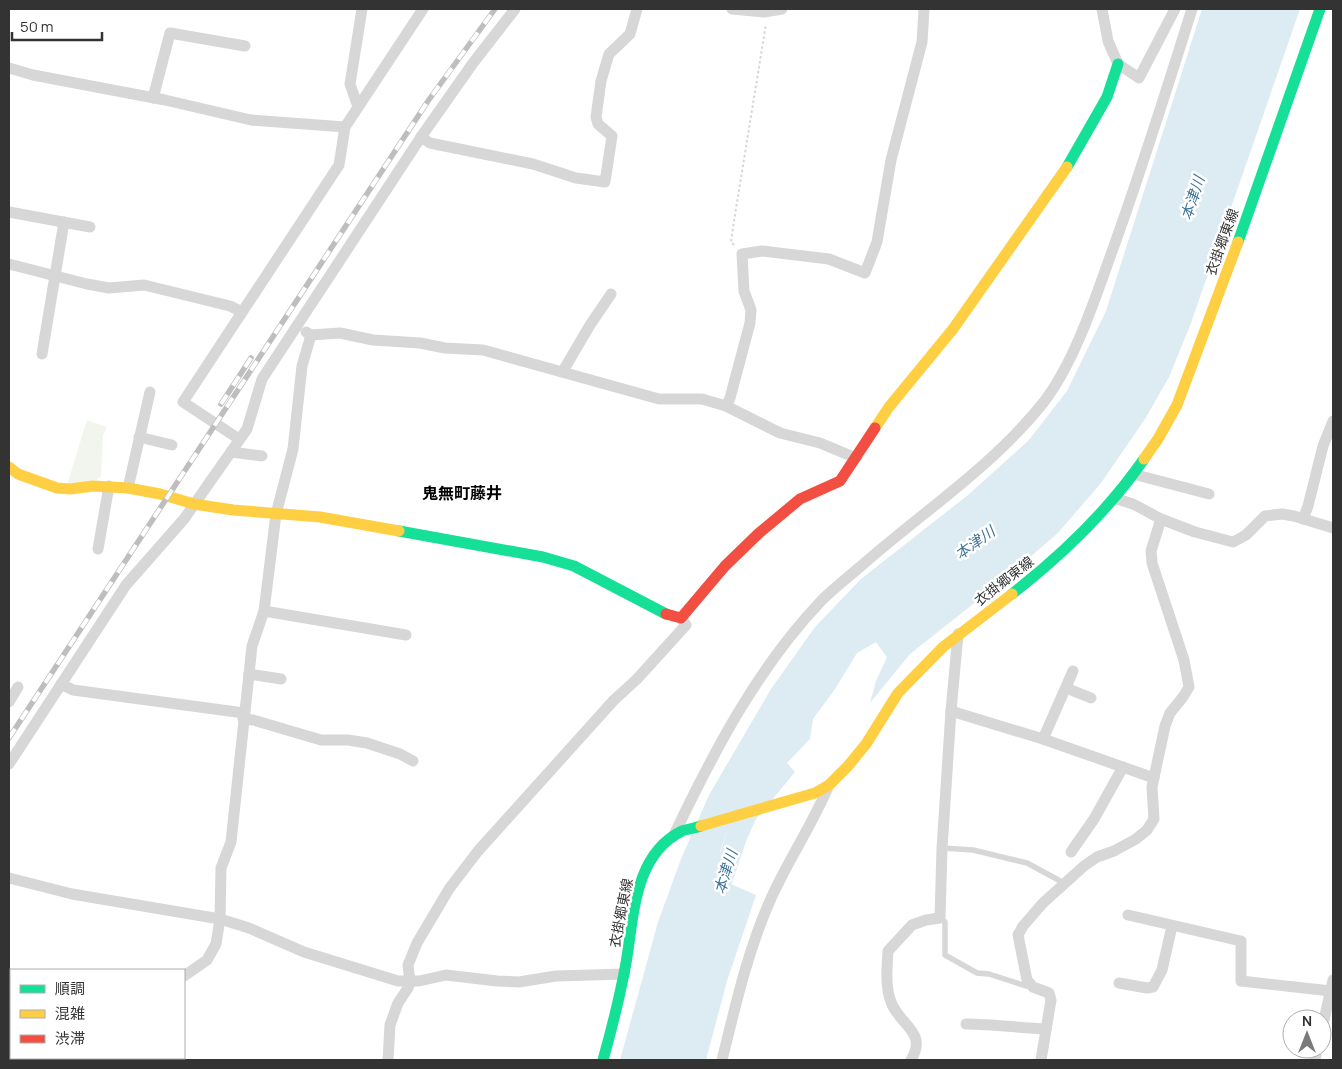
<svg xmlns="http://www.w3.org/2000/svg" width="1342" height="1069" font-family="Manrope,'Noto Sans JP',sans-serif">
<style>
.green{fill:#f1f5ed}
.water{fill:#ddebf3}
.lines{fill:none;stroke-linecap:round;stroke-linejoin:round}
.river{stroke:#ddebf3;stroke-width:21}
.path{stroke:#d6d6d6;stroke-width:2;stroke-dasharray:2.5 2.5;stroke-linecap:butt}
.lane{stroke:#d7d7d7;stroke-width:5.5}
.street{stroke:#d7d7d7;stroke-width:11}
.fast{stroke:#16e098;stroke-width:11}
.slow{stroke:#ffcf43;stroke-width:11}
.jam{stroke:#f24e42;stroke-width:11}
.rail-casing{stroke:#bebebe;stroke-width:5.5}
.rail{stroke:#fff;stroke-width:4;stroke-dasharray:11;stroke-linecap:butt}
.labels{text-anchor:middle;stroke-width:5;stroke-linejoin:round;paint-order:stroke}
.street-label{font-size:14px;fill:#333;stroke:#fff}
.water-label{font-size:15px;font-style:italic;fill:#3f7597;stroke:#fff}
.quarter-label{font-size:16px;font-weight:bold;fill:#000;stroke:#fff}
</style>
<rect width="100%" height="100%" fill="#fff"/>
<polygon class="green" points="87,420 107,427 103,435 101,476 96,480 67,485"/>
<polygon class="water" points="1202,9 1300,9 1191,323 1169,377 1145,419 1101,483 1058,533 1006,578 910,654 870,703 876,681 887,657 876,642 857,653 835,689 813,719 810,739 787,763 795,772 747,830 727,832 720,851 719,875 731,884 756,895 727,981 706,1060 620,1060 658,922 681,859 709,795 771,689 815,627 861,579 968,495 1028,441 1067,391 1106,311"/>
<g class="lines">
<polyline class="river" points="714,904 736,838 751,804"/>
<polyline class="path" points="734,245 731,242 734,221 766,24"/>
<g class="lane">
<polyline points="942,848 973,850 1027,863 1064,883"/>
<polyline points="940,918 945,922 945,955 977,973 989,974 1026,986 1030,984"/>
</g>
<g class="street">
<polyline points="732,9 764,12 782,9"/>
<polyline points="1102,9 1108,41 1118,64 1139,78 1175,9"/>
<polyline points="9,68 33,75 165,100 251,120 345,127"/>
<polyline points="153,98 170,33 245,46"/>
<polyline points="358,107 350,84 362,9"/>
<polyline points="421,137 430,143 533,164 576,178 605,182 612,136 598,124 596,117 601,81 609,54 630,34 637,9"/>
<polyline points="9,212 90,227"/>
<polyline points="9,264 87,284 109,288 144,285 230,306 242,312"/>
<polyline points="306,332 311,335 340,333 373,340 420,343 445,348 483,350 659,399 702,399 726,406 780,433 820,443 856,458"/>
<polyline points="42,354 64,222"/>
<polyline points="563,371 590,325 611,294"/>
<polyline points="726,406 730,398 750,323 751,310 744,291 742,254 762,251 829,259 865,273 877,242 891,160 922,42 924,9"/>
<polyline points="139,437 172,445"/>
<polyline points="239,439 183,402 339,165 345,127 423,9"/>
<polyline points="231,452 262,456"/>
<polyline points="1133,474 1209,494"/>
<polyline points="128,488 150,392"/>
<polyline points="1114,498 1133,504 1161,519 1195,532 1233,542 1246,535 1265,516 1282,514 1294,516 1333,528"/>
<polyline points="1303,519 1308,506 1323,446 1333,421"/>
<polyline points="98,549 109,486"/>
<polyline points="264,611 406,635"/>
<polyline points="249,674 281,679"/>
<polyline points="61,684 73,690 244,713"/>
<polyline points="1066,688 1091,698"/>
<polyline points="9,702 18,687"/>
<polyline points="951,711 1043,739 1154,778"/>
<polyline points="243,719 253,720 321,740 348,740 367,743 400,754 413,761"/>
<polyline points="1043,739 1073,671"/>
<polyline points="9,764 126,585 184,519 247,429 262,379 421,137 473,63 515,9"/>
<path d="M673,837C713,753 757,668 822,600C834,588 847,578 860,567C921,513 992,467 1043,403C1073,365 1094,302 1110,257C1140,175 1166,92 1192,9"/>
<polyline points="1071,852 1094,819 1123,767"/>
<polyline points="9,878 72,894 220,919 249,928 304,952 398,981 419,981 446,975 497,981 519,982 556,976 625,974"/>
<polyline points="1128,915 1241,941 1241,981 1331,991"/>
<polyline points="184,976 207,960 216,944 220,919 221,868 231,842 252,646 264,611 276,514 293,449 302,366 311,335"/>
<polyline points="1119,983 1147,988 1153,987 1162,970 1172,926"/>
<path d="M966,1024C993,1024 1019,1028 1046,1029"/>
<polyline points="1322,1029 1333,980"/>
<polyline points="9,1050 11,1050"/>
<polyline points="49,1058 62,1060"/>
<polyline points="97,1060 99,1058"/>
<polyline points="388,1060 390,1025 398,1003 408,988 410,982 408,965 417,943 449,889 478,851 614,700 637,679 686,625 681,618"/>
<path d="M722,1060C735,1008 747,953 769,903C786,863 812,826 829,785"/>
<path d="M911,1060C928,1032 900,1026 891,1002C885,986 887,968 888,951L912,925L926,920L940,918L942,848L951,711L958,634"/>
<polyline points="1041,1060 1051,1000 1049,993 1033,987 1027,980 1018,935 1023,926 1043,903 1084,866 1097,857 1114,851 1136,839 1147,830 1154,819 1152,787 1165,726 1170,713 1183,697 1189,687 1184,660 1152,563 1151,551 1161,519"/>
<polyline points="1315,1060 1317,1049"/>
</g>
<g class="fast">
<polyline points="1067,167 1107,97 1118,64"/>
<polyline points="1238,242 1320,9"/>
<polyline points="399,531 543,557 574,566 666,614"/>
<path d="M1012,594C1062,555 1108,511 1144,459"/>
<path d="M603,1060C612,1028 620,996 626,963C634,918 633,855 682,831C688,829 695,828 701,826"/>
</g>
<g class="slow">
<polyline points="875,428 889,407 953,329 1067,167"/>
<polyline points="1144,459 1158,439 1177,405 1238,242"/>
<polyline points="9,467 18,474 57,488 70,489 93,486 128,488 160,494 194,504 233,510 320,517 399,531"/>
<polyline points="701,826 815,793 829,785 848,766 866,744 898,693 943,647 1012,594"/>
</g>
<polyline class="jam" points="666,614 681,618 725,566 758,534 800,499 840,481 875,428"/>
<g class="rail-casing">
<g id="rail">
<polyline points="221,404 251,358"/>
<polyline points="9,738 428,101 495,9"/>
</g>
</g>
<use href="#rail" class="rail"/>
</g>
<g class="labels">
<g class="street-label">
<text transform="translate(1222 242) rotate(-70)" y="5">衣掛郷東線</text>
<text transform="translate(1004 581) rotate(-38)" y="5">衣掛郷東線</text>
<text transform="translate(621 913) rotate(-79)" y="5">衣掛郷東線</text>
</g>
<g class="water-label">
<text transform="translate(1193 198) rotate(-72)" y="5">本津川</text>
<text transform="translate(975 543) rotate(-36)" y="5">本津川</text>
<text transform="translate(726 872) rotate(-73)" y="5">本津川</text>
</g>
<g class="quarter-label">
<text x="462" y="499">鬼無町藤井</text>
</g>
</g>
<rect width="1342" height="1069" fill="none" stroke="#333333" stroke-width="20"/>
<rect x="10" y="969" width="175" height="90" fill="#ffffff" stroke="#adadad"/>
<rect x="20" y="985" width="25" height="8" fill="#16e098" stroke="#adadad"/>
<text x="55" y="994" font-size="15" fill="#333333">順調</text>
<rect x="20" y="1010" width="25" height="8" fill="#ffcf43" stroke="#adadad"/>
<text x="55" y="1019" font-size="15" fill="#333333">混雑</text>
<rect x="20" y="1035" width="25" height="8" fill="#f24e42" stroke="#adadad"/>
<text x="55" y="1044" font-size="15" fill="#333333">渋滞</text>
<g transform="translate(1307 1034)"><circle r="24" fill="#ffffff" stroke="#adadad"/>
<path d="M0-4L9 19L0 12L-9 19Z" fill="#7a7a7a"/>
<text y="-8" font-size="14" font-weight="bold" text-anchor="middle" fill="#333333">N</text>
</g>
<path d="M12 32v8h90v-8" fill="none" stroke="#333333" stroke-width="2.5"/>
<text x="20" y="32" font-size="15" fill="#333333" stroke="#ffffff" stroke-width="4" paint-order="stroke">50 m</text>
</svg>
